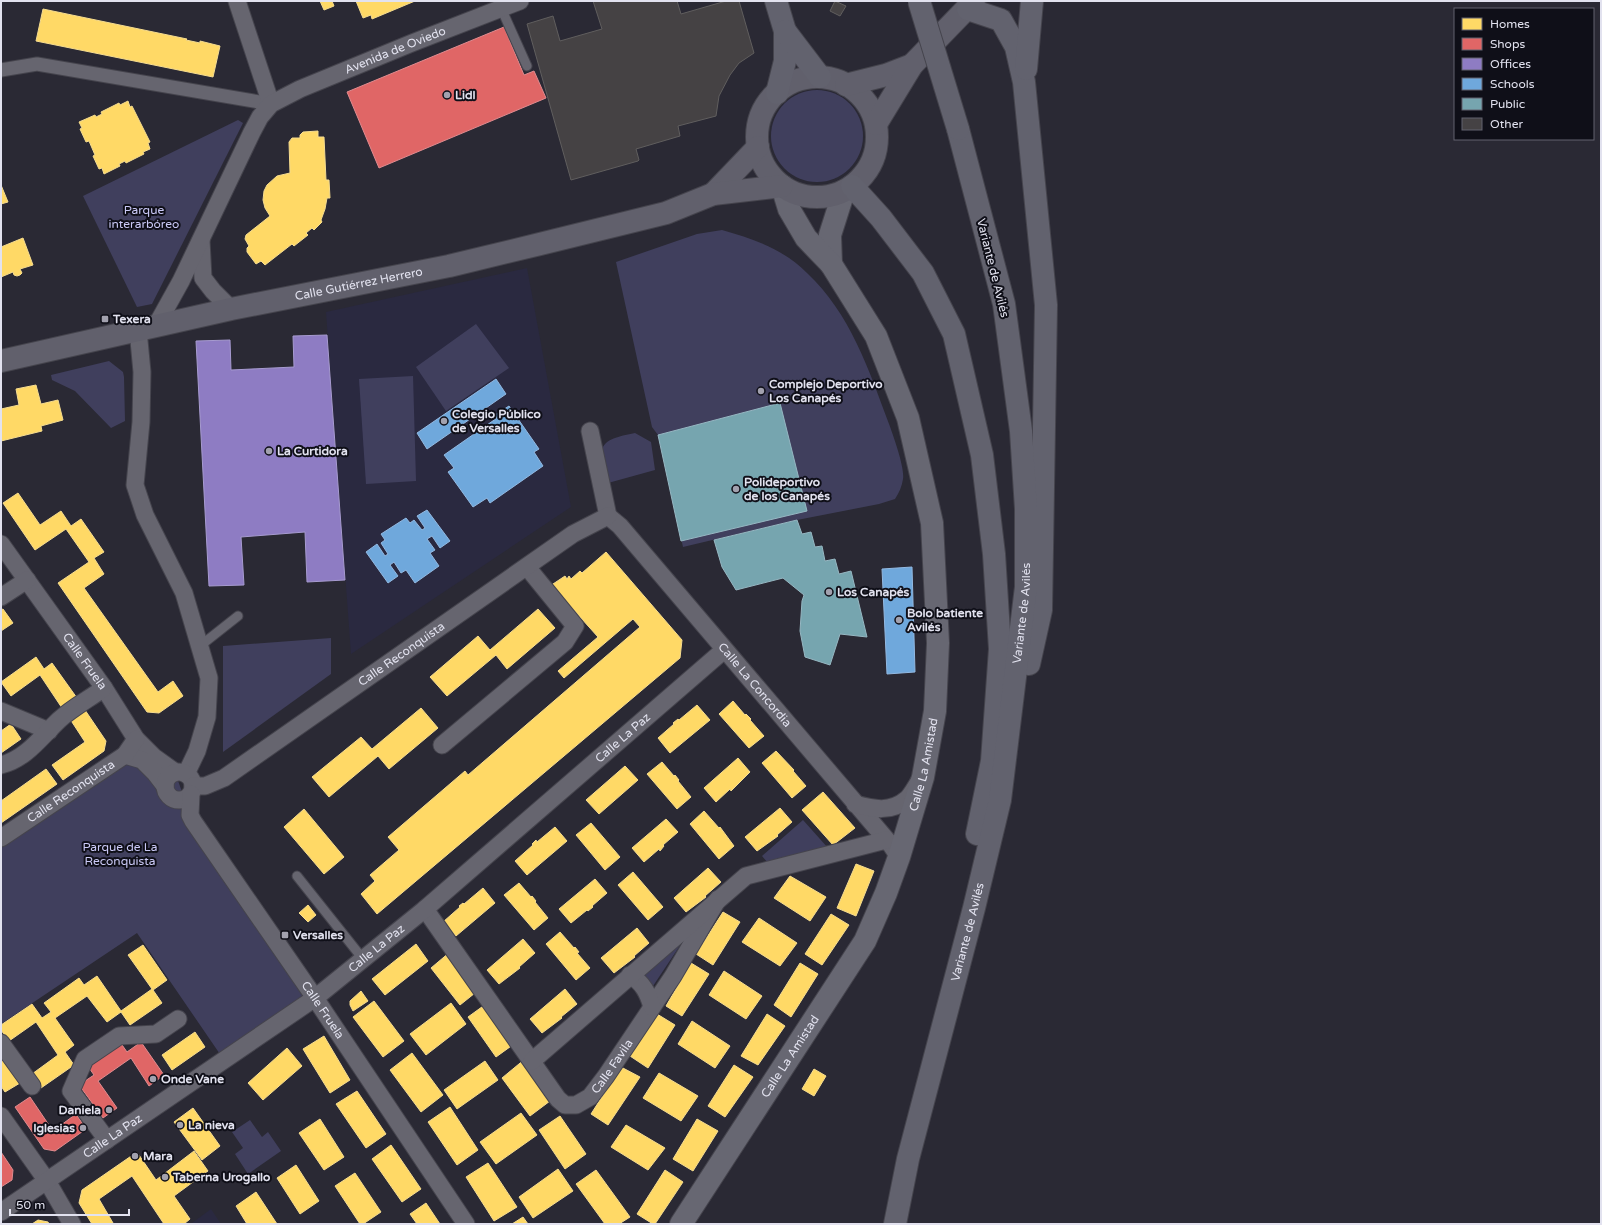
<svg xmlns="http://www.w3.org/2000/svg" width="1602" height="1225" font-family="'Varela Round',sans-serif">
<style>
.built{fill:#2a2940}
.green{fill:#403f5d}
.homes{fill:#ffd966;stroke:#f6dc8f}
.shops{fill:#e06666;stroke:#e18b8f}
.offices{fill:#8e7cc3;stroke:#a79bd0}
.schools{fill:#6fa8dc;stroke:#92b9e2}
.public{fill:#76a5af;stroke:#96b7c2}
.building{fill:#454244;stroke:#605e5e}
.lines{fill:none;stroke-linecap:round;stroke-linejoin:round}
.service-casing{stroke:#45444d;stroke-width:11}
.pedestrian-casing{stroke:#45444d;stroke-width:15}
.minor-casing{stroke:#45444d;stroke-width:19}
.secondary-casing{stroke:#45444d;stroke-width:24}
.primary-casing{stroke:#45444d;stroke-width:24}
.trunk-casing{stroke:#45444d;stroke-width:24}
.service{stroke:#66656f;stroke-width:9}
.pedestrian{stroke:#66656f;stroke-width:13}
.minor{stroke:#66656f;stroke-width:17}
.secondary{stroke:#676772;stroke-width:22}
.primary{stroke:#61606c;stroke-width:22}
.trunk{stroke:#62626e;stroke-width:22}
.trunk-bridge-casing{stroke:#45444d;stroke-width:24;stroke-linecap:butt}
.trunk-bridge{stroke:#62626e;stroke-width:22}
.poi-dot{fill:#a2a1ae;stroke:#0f0f18;stroke-width:1.5}
.labels{text-anchor:middle;stroke-width:4;stroke-linejoin:round;paint-order:stroke}
.street-label{font-size:12px;fill:#e2e2ef;stroke:#0f0f18}
.poi-label{font-size:12px;font-weight:bold;fill:#e2e2ef;stroke:#0f0f18;text-anchor:start}
.park-label{font-size:12px;fill:#cbcaf7;stroke:#0f0f18}
</style>
<rect width="100%" height="100%" fill="#2a2934"/>
<g class="built">
<polygon points="527,268 571,507 351,654 326,312"/>
<polygon points="211,1209 221,1224 193,1224 192,1223"/>
</g>
<g class="green">
<circle cx="817" cy="136" r="46"/>
<polygon points="238,120 243,123 152,304 137,307 83,196"/>
<path d="M722,230C754,239 783,249 807,273C850,313 869,370 889,424C893,435 905,468 903,479C902,486 899,493 895,499L879,504L797,520L683,547L658,435L652,427L616,262L697,234Z"/>
<polygon points="476,324 509,368 446,411 416,367"/>
<polygon points="109,361 123,372 124,377 125,421 111,428 75,391 52,380 51,375"/>
<polygon points="413,376 416,481 366,484 359,379"/>
<path d="M635,433L651,442L655,470L608,483L602,449C607,437 623,436 635,433Z"/>
<polygon points="331,638 331,674 223,752 223,646"/>
<polygon points="125,755 175,772 190,815 315,998 224,1060 137,933 1,1024 1,838"/>
<polygon points="803,820 828,848 768,863 762,856"/>
<polygon points="685,938 651,989 650,989 642,969"/>
<polygon points="250,1120 262,1137 268,1132 281,1151 248,1174 235,1154 243,1148 232,1132"/>
</g>
<g class="homes">
<polygon points="320,1 332,1 334,6 324,10"/>
<polygon points="356,1 415,1 372,19 371,15 363,18"/>
<polygon points="43,9 187,39 186,40 200,43 200,41 220,46 213,77 36,41"/>
<polygon points="128,101 130,107 132,106 150,142 148,143 150,149 143,152 144,154 126,163 125,161 119,164 120,166 104,174 102,168 99,169 93,156 95,155 89,141 86,142 80,129 82,128 79,122 95,115 96,117 102,114 101,112 119,103 120,105"/>
<polygon points="318,131 318,137 324,137 326,180 329,180 330,198 327,198 325,209 321,220 322,222 314,230 312,228 306,233 308,235 294,246 292,244 265,265 261,261 256,264 247,252 247,248 249,246 245,239 246,235 270,216 265,208 263,200 264,191 267,185 277,176 290,173 289,142 292,138 300,138 300,135 303,132"/>
<polygon points="1,185 8,202 1,204"/>
<polygon points="23,238 33,265 20,269 22,273 20,275 17,276 14,275 13,272 1,277 1,247"/>
<polygon points="36,385 41,404 58,400 63,420 41,426 42,431 1,441 1,409 19,405 16,389"/>
<polygon points="18,493 40,525 61,511 71,526 81,519 104,552 94,558 104,574 84,588 158,692 173,681 183,696 159,713 147,712 58,583 89,562 66,529 35,550 3,503"/>
<polygon points="606,552 682,640 680,658 377,914 361,894 375,881 370,875 399,850 388,837 465,771 468,775 640,627 633,619 564,678 558,671 598,637 572,608 567,612 547,588 565,576 567,579 569,576 571,579 580,571 582,573"/>
<polygon points="3,609 13,623 1,631 1,610"/>
<polygon points="538,609 555,628 507,669 496,655 447,696 430,677 478,636 490,650"/>
<polygon points="36,657 44,669 52,663 77,698 62,708 40,675 11,696 1,682"/>
<polygon points="733,701 745,715 746,714 751,719 750,720 764,736 749,748 719,714"/>
<polygon points="697,705 710,720 670,753 658,738 674,724 673,723 678,719 679,720"/>
<polygon points="421,708 438,728 389,769 378,756 329,797 312,777 361,737 372,749"/>
<polygon points="85,710 106,741 104,751 63,780 52,765 85,742 70,719"/>
<polygon points="11,724 21,739 1,753 1,731"/>
<polygon points="776,751 794,770 793,771 806,786 792,798 762,763"/>
<polygon points="738,758 750,772 731,791 730,789 716,802 704,788"/>
<polygon points="662,762 674,776 675,775 679,780 678,781 691,797 677,809 647,774"/>
<polygon points="625,766 638,780 599,814 586,800"/>
<polygon points="46,769 57,784 1,823 1,801"/>
<polygon points="823,792 855,828 833,845 802,810"/>
<polygon points="780,808 792,822 777,835 778,836 757,851 745,837"/>
<polygon points="304,809 344,857 324,874 284,827"/>
<polygon points="704,811 719,828 720,827 734,846 719,859 690,824"/>
<polygon points="666,819 678,832 663,845 664,846 660,851 659,849 644,862 632,848"/>
<polygon points="591,823 620,857 605,870 576,835"/>
<polygon points="555,827 567,841 527,875 515,861 533,845 532,844 536,840 537,842"/>
<polygon points="856,864 874,871 856,916 837,908"/>
<polygon points="708,868 721,882 705,896 706,897 686,912 674,898"/>
<polygon points="633,872 663,907 648,920 618,885"/>
<polygon points="790,876 826,897 810,921 774,898"/>
<polygon points="595,879 607,893 592,906 593,907 588,911 587,910 571,923 559,909"/>
<polygon points="519,883 531,897 532,896 536,901 535,902 548,918 534,930 504,895"/>
<polygon points="483,888 495,903 456,936 443,922 460,907 459,906 463,903 464,904"/>
<polygon points="308,905 316,915 308,922 299,913"/>
<polygon points="723,912 740,922 713,965 696,954"/>
<polygon points="831,914 849,925 822,965 805,954"/>
<polygon points="759,918 797,943 780,966 742,942"/>
<polygon points="637,928 649,943 634,956 635,957 614,973 601,958"/>
<polygon points="560,932 574,948 575,947 579,952 577,953 590,968 576,980 546,944"/>
<polygon points="523,939 535,953 519,967 520,968 499,984 487,970"/>
<polygon points="416,944 428,961 385,995 372,979"/>
<polygon points="143,945 167,980 153,990 162,1003 130,1025 121,1012 107,1022 87,996 55,1018 74,1045 65,1052 74,1065 41,1088 32,1074 58,1055 36,1022 9,1041 1,1030 1,1025 32,1004 42,1018 51,1012 44,1003 79,978 84,985 97,976 121,1011 152,989 128,955"/>
<polygon points="450,952 480,989 460,1005 431,968"/>
<polygon points="691,963 709,974 682,1016 666,1006"/>
<polygon points="800,963 818,974 791,1017 774,1005"/>
<polygon points="724,971 762,996 746,1019 709,995"/>
<polygon points="565,989 577,1004 561,1017 562,1018 542,1033 530,1019"/>
<polygon points="361,991 368,1001 353,1011 350,1005 350,1001"/>
<polygon points="374,1001 404,1041 383,1057 353,1017"/>
<polygon points="451,1003 466,1024 426,1055 410,1034"/>
<polygon points="486,1004 514,1044 496,1057 468,1017"/>
<polygon points="657,1014 675,1025 648,1068 630,1056"/>
<polygon points="767,1014 785,1026 758,1065 741,1056"/>
<polygon points="692,1021 730,1046 715,1068 678,1044"/>
<polygon points="195,1032 205,1047 172,1070 162,1055"/>
<polygon points="324,1036 350,1080 330,1093 303,1049"/>
<polygon points="287,1048 302,1066 263,1100 248,1083"/>
<polygon points="412,1053 443,1095 421,1112 390,1070"/>
<polygon points="1,1055 20,1083 5,1092 1,1086"/>
<polygon points="525,1059 554,1098 530,1116 502,1078"/>
<polygon points="485,1061 498,1080 457,1109 444,1090"/>
<polygon points="734,1065 753,1077 725,1117 708,1106"/>
<polygon points="621,1067 640,1077 608,1125 591,1114"/>
<polygon points="814,1069 826,1076 814,1096 802,1089"/>
<polygon points="659,1073 698,1096 681,1121 643,1098"/>
<polygon points="357,1091 386,1134 366,1148 336,1104"/>
<polygon points="450,1107 478,1150 457,1165 428,1122"/>
<polygon points="193,1108 220,1146 202,1160 174,1122"/>
<polygon points="521,1113 537,1135 496,1164 480,1142"/>
<polygon points="560,1116 586,1154 565,1169 539,1130"/>
<polygon points="320,1119 344,1157 324,1170 299,1133"/>
<polygon points="697,1119 718,1131 693,1171 673,1159"/>
<polygon points="626,1125 665,1148 648,1170 611,1147"/>
<polygon points="391,1145 421,1189 402,1202 372,1159"/>
<polygon points="194,1151 208,1171 174,1196 190,1219 184,1224 164,1224 132,1176 99,1199 113,1223 112,1224 92,1224 79,1203 82,1190 137,1152 156,1180"/>
<polygon points="488,1163 517,1207 494,1221 466,1177"/>
<polygon points="296,1165 319,1201 300,1214 277,1178"/>
<polygon points="558,1169 573,1191 533,1218 519,1197"/>
<polygon points="596,1170 630,1217 619,1224 605,1224 576,1184"/>
<polygon points="665,1170 683,1182 655,1224 653,1224 637,1214"/>
<polygon points="355,1173 381,1212 363,1224 360,1224 335,1186"/>
<polygon points="256,1192 277,1224 247,1224 236,1206"/>
<polygon points="426,1203 440,1224 417,1224 410,1214"/>
<polygon points="523,1217 528,1224 512,1224"/>
<polygon points="38,1220 48,1222 49,1224 32,1224"/>
</g>
<g class="shops">
<polygon points="504,27 524,75 534,71 546,98 379,168 347,92"/>
<polygon points="120,1042 127,1052 141,1042 164,1075 149,1086 131,1058 98,1081 117,1108 103,1118 79,1085 94,1075 87,1065"/>
<polygon points="30,1097 53,1131 76,1114 86,1129 55,1151 44,1149 15,1107"/>
<polygon points="1,1152 13,1170 12,1180 1,1187"/>
</g>
<polygon class="offices" points="327,335 345,580 307,582 305,532 241,537 244,585 209,586 196,341 230,340 231,370 294,367 293,336"/>
<g class="schools">
<polygon points="496,379 506,394 427,449 417,433"/>
<polygon points="509,406 539,449 534,452 543,466 490,503 487,498 473,507 448,472 454,468 444,455 497,418 495,415"/>
<polygon points="427,510 450,541 440,548 432,536 427,539 435,550 430,553 439,566 415,583 406,570 401,573 394,562 390,565 398,576 388,583 366,552 377,544 385,556 388,554 381,543 385,540 381,534 406,518 410,523 414,520 422,530 425,528 417,516"/>
<polygon points="912,567 915,672 887,674 882,569"/>
</g>
<g class="public">
<polygon points="780,403 807,511 681,541 658,435"/>
<polygon points="797,520 802,534 811,532 815,547 822,546 825,561 835,559 839,574 851,571 867,637 840,634 830,665 805,657 800,631 802,601 804,595 783,578 736,590 722,567 714,540"/>
</g>
<g class="building">
<polygon points="593,1 677,1 681,14 726,1 739,1 754,53 739,63 730,75 719,96 716,116 678,126 680,136 636,149 639,160 638,161 571,180 527,24 553,16 560,41 602,29"/>
<polygon points="835,1 846,6 840,16 830,11"/>
</g>
<g class="lines">
<g class="service-casing">
<g id="service">
<polyline points="501,8 527,66"/>
<polyline points="200,646 238,616"/>
<polyline points="297,876 363,959"/>
</g>
</g>
<g class="pedestrian-casing">
<polyline id="pedestrian" points="1,70 37,64 271,104"/>
</g>
<g class="minor-casing">
<g id="minor">
<polyline points="237,1 271,104"/>
<polyline points="201,240 203,278 213,291 231,309"/>
<path id="s1" d="M156,326L181,281L252,132L260,117L271,104L300,89L412,43L520,1"/>
<polyline points="138,330 142,372 141,422 135,485 145,515 184,593 209,678 207,717 197,751 186,774"/>
<polyline points="590,431 608,516"/>
<path id="s2" d="M608,516L620,526L891,845L899,857"/>
<path id="s3" d="M1,544L104,688L136,739L154,757L175,772"/>
<polyline points="1,597 27,580"/>
<polyline points="1,711 49,731"/>
<polyline points="442,745 565,642 575,626 527,567"/>
<polyline points="125,755 142,760 155,773 165,786"/>
<path d="M1,765C26,759 41,737 59,720C72,708 89,699 104,688"/>
<circle cx="179" cy="786" r="14"/>
<path id="s4" d="M193,786H205L224,778L573,534L608,516"/>
<path id="s5" d="M191,794L190,815L193,821L315,998L466,1224"/>
<path d="M855,804C873,809 891,813 907,799C911,795 915,788 918,783"/>
<path id="s6" d="M1,838L125,755L136,739"/>
<path id="s7" d="M425,909L558,1099L565,1105H576L590,1097L606,1076L673,976L718,899"/>
<path d="M630,975C643,983 648,993 652,1007"/>
<polyline points="1,1043 32,1086"/>
<polyline points="532,1061 746,876 886,840"/>
<polyline points="1,1116 47,1181 72,1224"/>
<polyline points="107,1140 71,1091 85,1059 119,1036 156,1034 178,1019"/>
<path id="s8" d="M1,1212L315,998L425,909L724,650"/>
</g>
</g>
<g class="secondary-casing">
<g id="secondary">
<polyline points="831,264 830,235 844,191"/>
<path id="s9" d="M681,1224L865,941L886,893L899,857L923,777L935,711L938,643L932,523L908,418L876,336L831,264L806,238L789,209L782,186"/>
</g>
</g>
<g class="primary-casing">
<g id="primary">
<circle cx="817" cy="137" r="60"/>
<polyline points="846,85 886,75 912,65"/>
<polyline points="876,124 912,65 974,1"/>
<polyline points="713,194 758,147"/>
<path id="s10" d="M1,361L231,309L449,266L540,244L666,213L713,194L782,186"/>
</g>
</g>
<g class="trunk-casing">
<g id="trunk">
<polyline points="776,1 785,31 785,61 777,93"/>
<polyline points="968,9 1001,20 1016,47 1024,82 1046,305 1041,610 1029,664"/>
<polyline points="785,31 820,77"/>
<polyline points="1026,69 1032,1"/>
<polyline points="852,186 881,218 923,273 954,334 982,455 994,554 1000,649 992,761 977,834"/>
<path id="s11" d="M895,1224L908,1159L974,908L1000,800L1026,587V509L1021,431L1004,304L958,129"/>
</g>
</g>
<use href="#service" class="service"/>
<use href="#pedestrian" class="pedestrian"/>
<use href="#minor" class="minor"/>
<use href="#secondary" class="secondary"/>
<use href="#primary" class="primary"/>
<use href="#trunk" class="trunk"/>
<g class="trunk-bridge-casing">
<polyline id="trunk-bridge" points="919,1 958,129"/>
</g>
<use href="#trunk-bridge" class="trunk-bridge"/>
</g>
<g class="poi-dot">
<circle cx="447" cy="95" r="4"/>
<rect x="101" y="315" width="8" height="8" rx="2"/>
<circle cx="761" cy="391" r="4"/>
<circle cx="444" cy="421" r="4"/>
<circle cx="269" cy="451" r="4"/>
<circle cx="736" cy="489" r="4"/>
<circle cx="829" cy="592" r="4"/>
<circle cx="899" cy="620" r="4"/>
<rect x="281" y="931" width="8" height="8" rx="2"/>
<circle cx="153" cy="1079" r="4"/>
<circle cx="109" cy="1110" r="4"/>
<circle cx="180" cy="1125" r="4"/>
<circle cx="83" cy="1128" r="4"/>
<circle cx="135" cy="1156" r="4"/>
<circle cx="165" cy="1177" r="4"/>
</g>
<g class="labels">
<g class="street-label">
<text dy="4" stroke="none"><textPath href="#s1" startOffset="386">Avenida de Oviedo</textPath></text>
<text transform="translate(993 268) rotate(76)" y="4">Variante de Avilés</text>
<text dy="4" stroke="none"><textPath href="#s10" startOffset="366">Calle Gutiérrez Herrero</textPath></text>
<text dy="4" stroke="none"><textPath href="#s11" startOffset="625">Variante de Avilés</textPath></text>
<text dy="4" stroke="none"><textPath href="#s4" startOffset="249">Calle Reconquista</textPath></text>
<text dy="4" stroke="none"><textPath href="#s3" startOffset="144">Calle Fruela</textPath></text>
<text dy="4" stroke="none"><textPath href="#s2" startOffset="224">Calle La Concordia</textPath></text>
<text dy="4" stroke="none"><textPath href="#s8" startOffset="783">Calle La Paz</textPath></text>
<text dy="4" stroke="none"><textPath href="#s9" startOffset="524">Calle La Amistad</textPath></text>
<text dy="4" stroke="none"><textPath href="#s6" startOffset="84">Calle Reconquista</textPath></text>
<text dy="4" stroke="none"><textPath href="#s11" startOffset="301">Variante de Avilés</textPath></text>
<text dy="4" stroke="none"><textPath href="#s8" startOffset="459">Calle La Paz</textPath></text>
<text dy="4" stroke="none"><textPath href="#s5" startOffset="257">Calle Fruela</textPath></text>
<text dy="4" stroke="none"><textPath href="#s9" startOffset="200">Calle La Amistad</textPath></text>
<text dy="4" stroke="none"><textPath href="#s7" startOffset="306">Calle Favila</textPath></text>
<text dy="4" stroke="none"><textPath href="#s8" startOffset="135">Calle La Paz</textPath></text>
</g>
<g class="poi-label">
<text x="455" y="99">Lidl</text>
<text x="113" y="323">Texera</text>
<text x="769" y="388">Complejo Deportivo<tspan x="769" dy="14">Los Canapés</tspan></text>
<text x="452" y="418">Colegio Público<tspan x="452" dy="14">de Versalles</tspan></text>
<text x="277" y="455">La Curtidora</text>
<text x="744" y="486">Polideportivo<tspan x="744" dy="14">de los Canapés</tspan></text>
<text x="837" y="596">Los Canapés</text>
<text x="907" y="617">Bolo batiente<tspan x="907" dy="14">Avilés</tspan></text>
<text x="293" y="939">Versalles</text>
<text x="161" y="1083">Onde Vane</text>
<text x="101" y="1114" text-anchor="end">Daniela</text>
<text x="188" y="1129">La nieva</text>
<text x="75" y="1132" text-anchor="end">Iglesias</text>
<text x="143" y="1160">Mara</text>
<text x="173" y="1181">Taberna Urogallo</text>
</g>
<g class="park-label">
<text x="144" y="214">Parque<tspan x="144" dy="14">interarbóreo</tspan></text>
<text x="120" y="851">Parque de La<tspan x="120" dy="14">Reconquista</tspan></text>
</g>
</g>
<rect width="1602" height="1225" fill="none" stroke="#e2e2ef" stroke-width="4"/>
<rect x="1454" y="8" width="140" height="132" fill="#0f0f18" stroke="#63636e"/>
<rect x="1462" y="18" width="20" height="12" fill="#ffd966" stroke="#63636e"/>
<text x="1490" y="28" font-size="12" fill="#e2e2ef">Homes</text>
<rect x="1462" y="38" width="20" height="12" fill="#e06666" stroke="#63636e"/>
<text x="1490" y="48" font-size="12" fill="#e2e2ef">Shops</text>
<rect x="1462" y="58" width="20" height="12" fill="#8e7cc3" stroke="#63636e"/>
<text x="1490" y="68" font-size="12" fill="#e2e2ef">Offices</text>
<rect x="1462" y="78" width="20" height="12" fill="#6fa8dc" stroke="#63636e"/>
<text x="1490" y="88" font-size="12" fill="#e2e2ef">Schools</text>
<rect x="1462" y="98" width="20" height="12" fill="#76a5af" stroke="#63636e"/>
<text x="1490" y="108" font-size="12" fill="#e2e2ef">Public</text>
<rect x="1462" y="118" width="20" height="12" fill="#454244" stroke="#63636e"/>
<text x="1490" y="128" font-size="12" fill="#e2e2ef">Other</text>
<path d="M10 1209v6h119v-6" fill="none" stroke="#e2e2ef" stroke-width="2"/>
<text x="16" y="1209" font-size="12" fill="#e2e2ef" stroke="#0f0f18" stroke-width="3" paint-order="stroke">50 m</text>
</svg>
